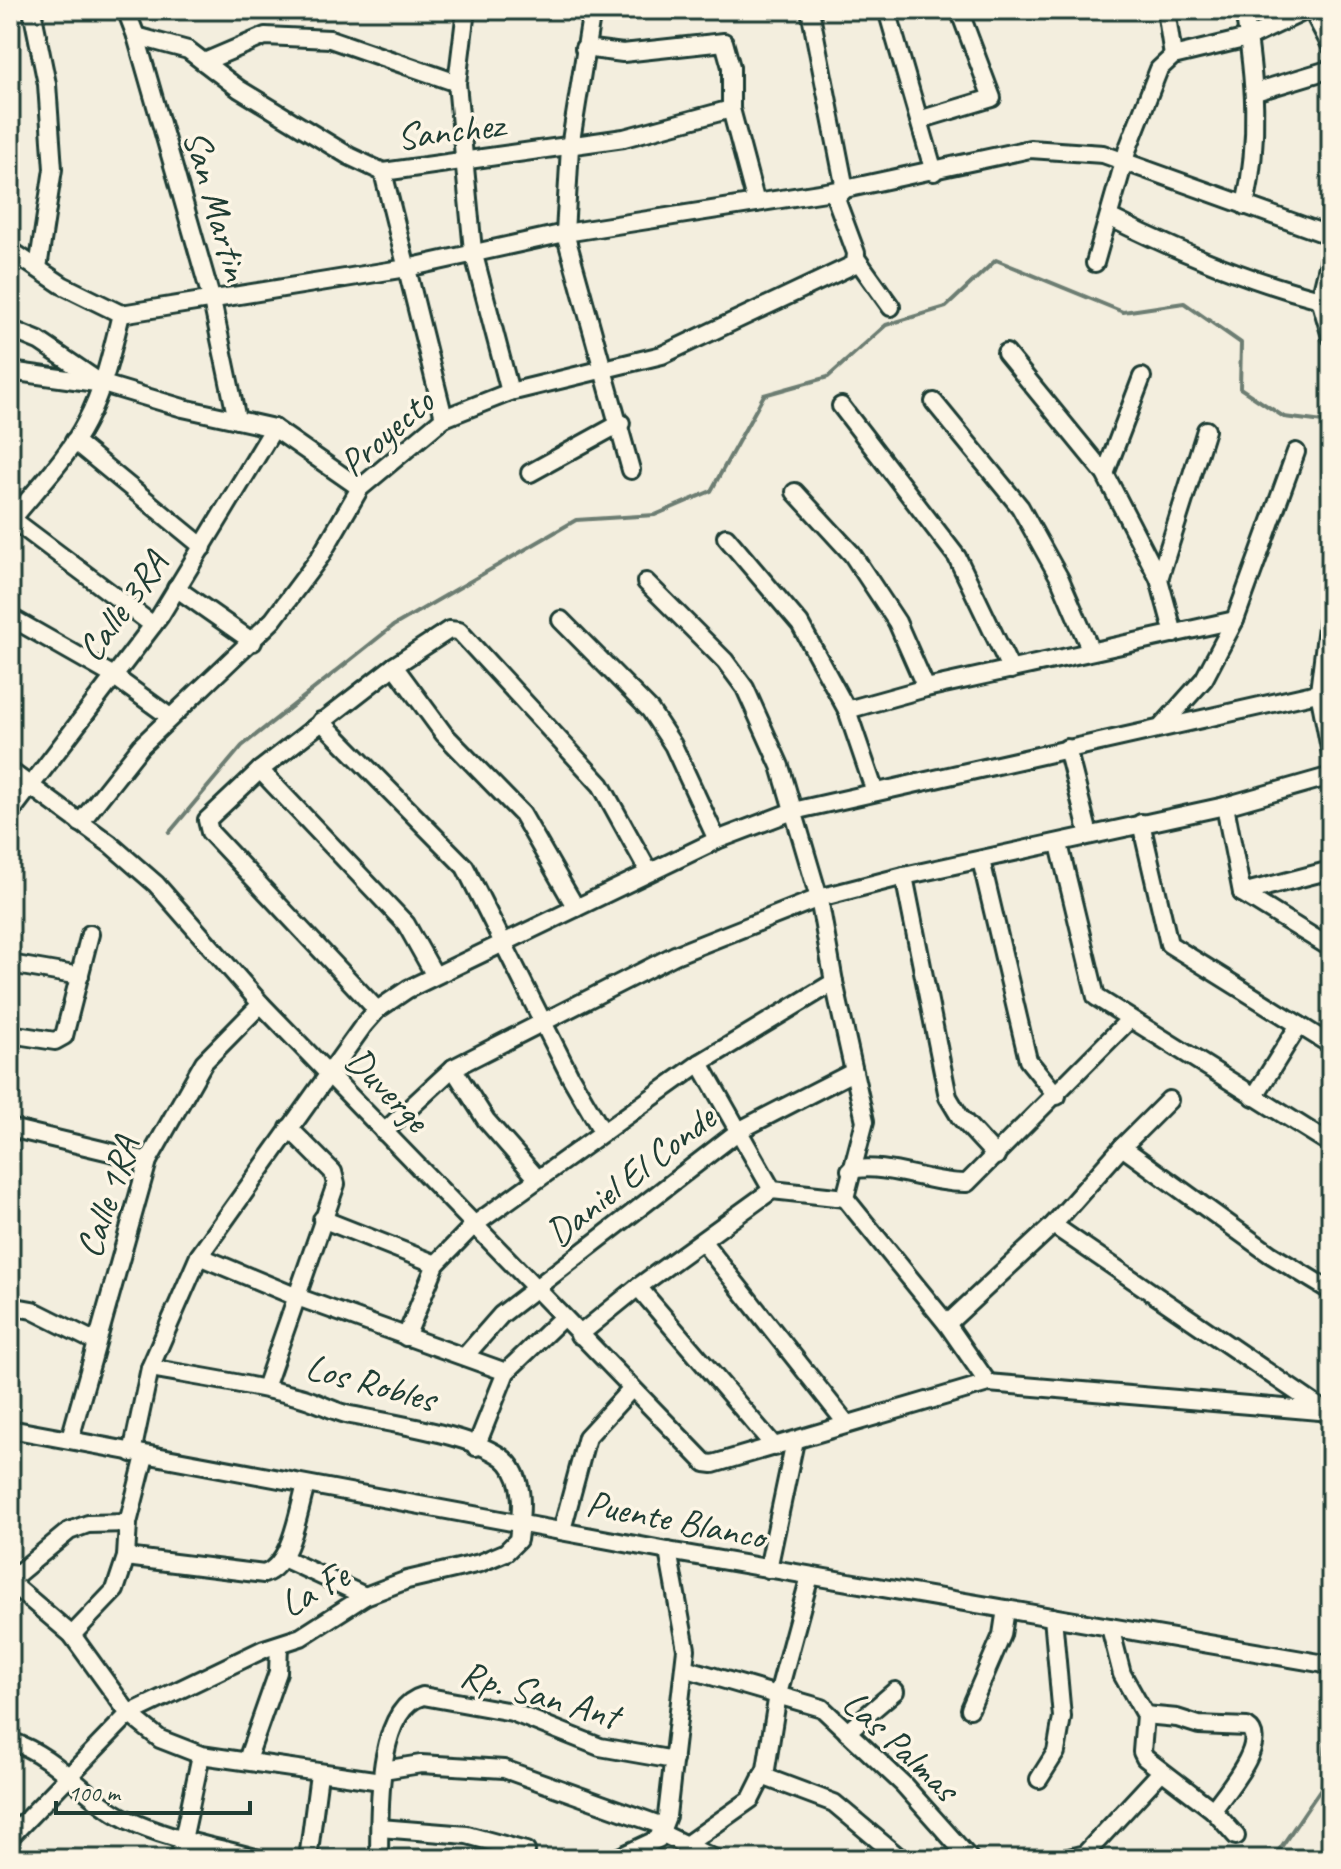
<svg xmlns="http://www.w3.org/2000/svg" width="1341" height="1869" font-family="Caveat,sans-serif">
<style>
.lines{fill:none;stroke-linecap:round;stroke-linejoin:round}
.stream{stroke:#6c7d72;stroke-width:4}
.minor-casing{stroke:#1f3d34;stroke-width:22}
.minor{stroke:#fcf5e5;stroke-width:16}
.labels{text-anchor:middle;stroke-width:7;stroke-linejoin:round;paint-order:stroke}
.street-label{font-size:38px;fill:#1f3d34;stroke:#fcf5e5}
</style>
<rect width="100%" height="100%" fill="#f3eede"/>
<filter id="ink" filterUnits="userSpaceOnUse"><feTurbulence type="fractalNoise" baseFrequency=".0125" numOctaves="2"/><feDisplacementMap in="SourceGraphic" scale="16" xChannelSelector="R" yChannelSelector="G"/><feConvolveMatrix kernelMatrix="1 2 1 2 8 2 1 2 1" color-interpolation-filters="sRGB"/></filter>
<g filter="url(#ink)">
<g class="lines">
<g class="stream">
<polyline points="169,833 242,746 393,626 576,520 655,515 711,491 764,395 828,377 886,325 946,307 996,260 1123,312 1184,303 1241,343 1240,388 1284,417 1331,423"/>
<polyline points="1273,1859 1322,1787 1331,1687"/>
</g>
<g class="minor-casing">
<g id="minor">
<polyline points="32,10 47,84 53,169 38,268"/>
<polyline points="126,10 136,36 212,301 237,420"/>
<polyline points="466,10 457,83 473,251 510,392"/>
<polyline points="592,10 570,147 565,233 631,470"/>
<polyline points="887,10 934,172"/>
<polyline points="1166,10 1173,56"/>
<path d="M1244,10C1255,79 1260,137 1245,206"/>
<polyline points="1312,10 1331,46"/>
<polyline points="136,36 188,50 239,89 349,156 383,172 624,138 731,109"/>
<polyline points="584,48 623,53 724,42 731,67 731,109 756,203"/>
<polyline points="204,62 265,36 330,39 457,83"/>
<polyline points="1255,92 1331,69"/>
<polyline points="919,120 992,98 959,10"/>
<polyline points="383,172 444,418"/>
<path d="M1109,217C1177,251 1246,280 1320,299"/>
<polyline points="10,250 62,285 121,314"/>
<polyline points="1331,254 1320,299 1331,337"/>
<polyline points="856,258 891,307"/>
<polyline points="1095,263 1128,148 1159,69 1173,56 1248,38 1307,10"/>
<polyline points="121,314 407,268 565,233 845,189 1030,149 1103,154 1331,236"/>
<polyline points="10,329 39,341 98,381"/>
<polyline points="1006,353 1105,474 1159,579 1174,634"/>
<polyline points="10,371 103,384 183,408 274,428 360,488"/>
<polyline points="934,402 1020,507 1060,579 1091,651"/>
<polyline points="841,406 957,557 1011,670"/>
<polyline points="74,441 203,547"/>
<polyline points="530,473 621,423"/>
<polyline points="1105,474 1142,377"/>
<polyline points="795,492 852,554 897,622 926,688"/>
<polyline points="12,519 153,625"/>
<path d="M10,522C36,489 67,459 86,422C104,388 112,351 121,314"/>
<polyline points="726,537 800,624 847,710 875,792"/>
<polyline points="1159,579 1206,430"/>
<polyline points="646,582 725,661 745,688 780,766 819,898 834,982 865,1121 845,1198 947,1324 988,1383"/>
<polyline points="176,588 253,642"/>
<polyline points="1331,593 1319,692 1331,754"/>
<polyline points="10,617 112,675 170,717"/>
<polyline points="561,620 650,710 673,745 717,840"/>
<polyline points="847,710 926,688 1235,620"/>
<polyline points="321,721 465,867 570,1076 602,1131"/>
<polyline points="1162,726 1204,679 1235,620 1296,452"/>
<polyline points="1067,748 1089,835"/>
<polyline points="260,770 406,924 434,974"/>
<polyline points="10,771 110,844 156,884 261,1004 705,1463 713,1464 988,1383 1331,1412"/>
<polyline points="1225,806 1242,893 1331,948"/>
<polyline points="10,813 160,616 274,428"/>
<polyline points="80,823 141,746 273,620 320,557 360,488 444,418 510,392 662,355 855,264 856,253 836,199 845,189 810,10"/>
<polyline points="1141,823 1169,944 1331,1045"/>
<polyline points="1059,844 1096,997 1331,1144"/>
<polyline points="981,860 1028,1060 1057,1096"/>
<polyline points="904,876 948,1097 960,1117 996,1156"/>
<polyline points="1242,893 1331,870"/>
<polyline points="576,908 522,814 444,734 394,666 449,630 459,631 601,785 649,872"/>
<polyline points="10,964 80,976"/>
<polyline points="377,1010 210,832 207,820 260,770 394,666"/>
<polyline points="10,1034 55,1041 64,1036 90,934"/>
<polyline points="700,1063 772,1190"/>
<polyline points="453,1068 486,1120 537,1178"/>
<polyline points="1254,1097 1299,1025"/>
<polyline points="10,1128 148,1161"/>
<polyline points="384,1132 453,1068 675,955 819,898 904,876 1225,806 1331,776"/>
<polyline points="1122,1147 1169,1100"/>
<path d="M850,1170C887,1162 929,1184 967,1183L1129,1020"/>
<polyline points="322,1219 436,1264"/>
<polyline points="1053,1225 1326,1412"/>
<polyline points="703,1242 847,1424"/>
<polyline points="199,1256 297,1297 506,1372"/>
<polyline points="638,1287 775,1447"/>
<polyline points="10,1306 32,1310 96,1342"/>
<polyline points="947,1324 1053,1225 1122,1147 1270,1254 1331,1291"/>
<polyline points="579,1335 638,1287 772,1190 845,1198"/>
<polyline points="406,1337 436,1264 474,1225 700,1063 834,982"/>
<polyline points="465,1356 501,1315 740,1130 853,1072"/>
<polyline points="265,1388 336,1184 333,1172 289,1128"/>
<polyline points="10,1429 668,1551 1331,1665"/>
<polyline points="70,1439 148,1161 204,1062 261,1004"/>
<polyline points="476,1447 506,1372 562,1318"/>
<polyline points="132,1453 150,1368 199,1256 363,1026 377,1010 408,989 717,840 793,811 1331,690"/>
<polyline points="562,1530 587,1437 632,1388"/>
<path d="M126,1557L264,1574C292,1564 298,1511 306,1485"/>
<polyline points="283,1558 365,1596"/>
<polyline points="768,1569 795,1441"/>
<polyline points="10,1580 69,1531 88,1524 128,1523"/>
<polyline points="10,1582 72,1635 129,1714 160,1739 201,1755 381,1781"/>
<polyline points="1110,1627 1122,1674 1145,1715 1142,1752 1145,1758 1213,1810 1236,1836"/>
<polyline points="72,1635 115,1590 126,1557 128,1523 145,1456"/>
<polyline points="684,1668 822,1708 903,1784 970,1859"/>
<polyline points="970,1709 1002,1635 1006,1609"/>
<path d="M1145,1715L1177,1718L1199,1725L1247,1727C1270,1741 1225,1793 1213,1810"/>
<polyline points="847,1732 895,1691"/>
<path d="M10,1741C60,1757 83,1798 128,1820C168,1839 216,1847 259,1859"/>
<polyline points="247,1760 278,1672 279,1645"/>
<polyline points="383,1770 421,1764 504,1769 663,1826"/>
<polyline points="762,1776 834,1803 901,1859"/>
<polyline points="1039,1779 1056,1752 1062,1717 1053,1617"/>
<polyline points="380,1828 467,1835 526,1851"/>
<polyline points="661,1833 715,1859"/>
<path d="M10,1837L129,1714L264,1649L301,1637L365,1596L407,1580L480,1563L506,1552L518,1540C521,1515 526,1484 508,1463C485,1436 382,1422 346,1414C330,1410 316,1401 300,1397C250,1384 200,1377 150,1368"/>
<polyline points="686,1845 751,1799 766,1769 778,1694 810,1576"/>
<polyline points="179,1859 201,1755"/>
<polyline points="308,1859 319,1774"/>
<path d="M379,1859C380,1819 374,1709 423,1696L512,1712L600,1747L674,1760"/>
<polyline points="615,1859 658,1839 667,1816 686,1649 668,1551"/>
<polyline points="1065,1859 1085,1854 1160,1773"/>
</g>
</g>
<use href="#minor" class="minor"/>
</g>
</g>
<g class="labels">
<g class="street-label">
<text transform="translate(450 130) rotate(-7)" y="13">Sanchez</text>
<text transform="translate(217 205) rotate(74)" y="13">San Martin</text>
<text transform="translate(386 432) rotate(-41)" y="13">Proyecto</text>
<text transform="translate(122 606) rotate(-54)" y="13">Calle 3RA</text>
<text transform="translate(388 1089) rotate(46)" y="13">Duverge</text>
<text transform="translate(630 1175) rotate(-38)" y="13">Daniel El Conde</text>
<text transform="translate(107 1197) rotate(-71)" y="13">Calle 1RA</text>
<text transform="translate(371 1382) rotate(15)" y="13">Los Robles</text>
<text transform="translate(676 1519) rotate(11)" y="13">Puente Blanco</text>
<text transform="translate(314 1589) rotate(-29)" y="13">La Fe</text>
<text transform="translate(540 1694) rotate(16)" y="13">Rp. San Ant</text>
<text transform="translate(901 1745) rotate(43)" y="13">Las Palmas</text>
</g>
</g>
<rect width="1341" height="1869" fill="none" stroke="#fcf5e5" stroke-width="40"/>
<rect x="20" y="20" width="1301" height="1829" fill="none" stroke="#1f3d34" stroke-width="3" filter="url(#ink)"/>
<path d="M56 1801v12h194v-12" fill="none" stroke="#1f3d34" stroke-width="4"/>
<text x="68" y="1801" font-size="24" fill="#1f3d34" stroke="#fcf5e5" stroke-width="6" paint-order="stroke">100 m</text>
</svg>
